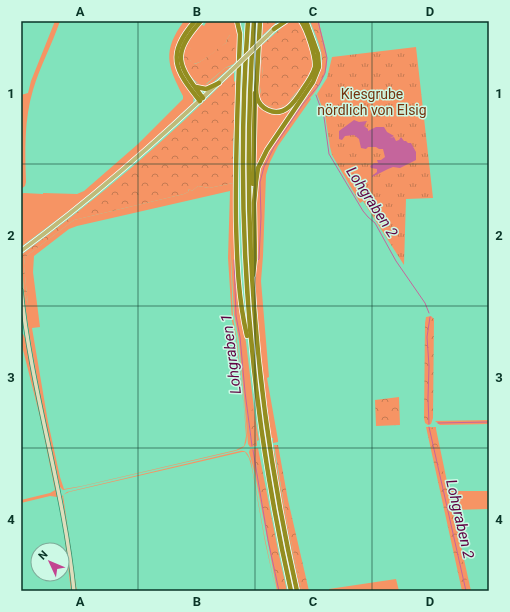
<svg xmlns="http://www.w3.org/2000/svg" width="510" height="612" font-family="Roboto,sans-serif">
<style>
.grass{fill:#f69464;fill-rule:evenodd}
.forest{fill:url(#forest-crowns)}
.park{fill:url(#park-tufts)}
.water{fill:#c5659c}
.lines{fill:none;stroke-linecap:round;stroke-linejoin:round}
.stream{stroke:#c5659c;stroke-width:1}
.secondary-casing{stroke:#2b9471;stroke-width:5}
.primary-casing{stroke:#fff;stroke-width:5.5}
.highway-casing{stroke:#fff;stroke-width:6}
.secondary{stroke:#dfddbc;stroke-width:3.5}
.primary{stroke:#bebb79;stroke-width:4}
.highway{stroke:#938d20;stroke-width:4.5}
.primary-bridge-casing{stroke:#fff;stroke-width:5.5;stroke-linecap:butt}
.primary-bridge{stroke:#bebb79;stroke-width:4}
.grid{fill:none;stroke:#093527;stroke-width:1;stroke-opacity:0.55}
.labels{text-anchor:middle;stroke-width:3;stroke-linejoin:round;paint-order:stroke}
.park-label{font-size:14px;fill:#73330f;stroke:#ccf9e5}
.water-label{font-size:15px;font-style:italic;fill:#600242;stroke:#ccf9e5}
.neatline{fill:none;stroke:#093527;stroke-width:1.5}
.grid-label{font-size:13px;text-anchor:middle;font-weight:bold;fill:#093527}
</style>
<defs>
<pattern id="forest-crowns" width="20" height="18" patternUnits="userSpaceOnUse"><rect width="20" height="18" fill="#f69464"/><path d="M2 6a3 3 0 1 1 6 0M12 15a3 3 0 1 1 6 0" fill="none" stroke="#c57a52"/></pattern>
<pattern id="park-tufts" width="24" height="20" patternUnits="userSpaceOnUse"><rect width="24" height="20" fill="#f69464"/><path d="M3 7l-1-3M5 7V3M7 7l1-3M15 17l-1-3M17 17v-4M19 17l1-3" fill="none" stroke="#c57a52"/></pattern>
</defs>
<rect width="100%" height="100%" fill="#81e3bc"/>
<g class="grass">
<path d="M55,21H60C52,45 40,66 33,90C24,120 25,151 26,182L25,186L21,189V95L28,93L31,81Z"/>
<path d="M184,21H193C165,56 176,60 194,96L193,103L139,153L116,173L70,210L21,247V194L24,193L43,194V193L77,194L84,191L138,144L183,99V96C167,65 162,51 184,21Z"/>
<path d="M207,21H235L238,32L236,61L234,64V40L230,35L227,39L226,43C219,48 201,64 193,64L190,60V49L194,35L183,57C186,68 191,88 207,84L225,68L232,66L209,86C190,93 179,61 184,46C187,39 196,30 201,24L204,26Z"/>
<path d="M304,21H305C313,43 323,60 311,82L264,152L255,174L256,100C263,112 277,119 289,109C296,104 300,96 304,90C309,82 315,74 316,65C317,51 308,34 304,21Z"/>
<path d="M317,21H319C323,46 335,61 319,85C317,89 314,94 310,98L311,99L278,146L270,162L266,175L263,256L261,281L269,377L267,378L278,440V442L273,443V438H271L261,358L255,283L257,254V198L259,173L262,162L281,133L320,83L326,56Z"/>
<path d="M261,56L263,75L260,91L264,104C268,105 273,108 277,107C294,106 299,83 311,74C305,83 296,101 287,107C283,109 277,111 273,109C251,104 259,74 260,58Z"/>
<path d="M233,183L237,283L241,319L246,342L255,417L259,440L257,441L251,406L247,409L250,435L253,445L257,444V446L250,447L248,444L239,341L234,314L230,240L233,318L237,341L247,436C246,446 245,448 235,451L79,487L63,490L60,487C44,415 28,343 21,269L24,292L28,304L24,266L25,257L74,220L184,194L188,192L189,189L192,191L198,186L209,188ZM230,191L228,258L232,321L236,338L244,409L246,436L244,446L236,450L82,486L64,489L60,477L48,422L32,328L40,327L33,272L34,256L69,229L77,226Z"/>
<polygon points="21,333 23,334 25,338 57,489 56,491 57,496 58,496 67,546 72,591 71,591 64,533 58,498 57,497 50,496 21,503 21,500 50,493 55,490 40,417 21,342"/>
<polygon points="489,420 489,424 440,425 435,421"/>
<polygon points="433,427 436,427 436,429 449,491 489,491 489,509 453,510 471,591 469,591 465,579"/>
<polygon points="258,448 254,450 268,540 279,591 277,591 275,580 255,474 249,452 250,449"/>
<polygon points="274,450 288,527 302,591 300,591 283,509 273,451"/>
<path d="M240,451C247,450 248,455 251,461L264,534L276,591L265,542L252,469L249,458L245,452H242L69,492L63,495L76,585L77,591H75L68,532L62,496L67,492Z"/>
<polygon points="396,579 399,591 329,591 329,589"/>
</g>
<g class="forest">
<polygon points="264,21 278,21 262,36 263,22"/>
<polygon points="289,21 298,21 302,25 312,53 313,65 311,74 290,100 287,104 276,108 264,104 261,98 260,84 263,75 261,56 261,46"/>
<path d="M310,21H317L326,56L325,71L320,83L281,133C293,115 320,84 322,63C323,50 315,34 310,21Z"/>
<path d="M193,35L195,36L193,39L194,44L190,49L191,52L190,60L194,64C203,63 218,47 226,43L227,39L230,35L235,36L234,64L225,68L205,85H200L194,80L187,72L183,60L185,47Z"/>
<path d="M234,72V82L236,80L233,151V183L209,188L198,186L192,191L189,189L188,191V192L184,194L74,220L25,257L24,266L28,304L24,292L21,255C97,199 168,139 234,72Z"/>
<polygon points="431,316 434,319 433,418 431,424 428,425 425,423 424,418 425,323 426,317"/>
<polygon points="399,397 400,425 376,426 375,400"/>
<polygon points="250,406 252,406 257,444 253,445 252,444 247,409"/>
<polygon points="426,427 432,427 434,429 469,591 462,591"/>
<polygon points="274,445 278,445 288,500 309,591 302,591 288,527"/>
<polygon points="258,448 279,555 287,591 279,591 268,540 254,450"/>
</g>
<polygon class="park" points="416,47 433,198 406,199 404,265 363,201 360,203 332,155 330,147 325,115 317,94 327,78 332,57"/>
<polygon class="water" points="354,120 359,122 367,121 364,126 368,129 368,131 376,127 384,127 387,132 394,136 390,138 394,137 396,141 399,140 401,137 404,141 406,141 408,143 411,143 416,152 416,160 400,168 393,167 388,169 372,177 372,176 377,172 377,169 371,168 370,166 374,163 378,163 377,160 381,160 385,157 383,149 379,149 376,147 368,147 366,149 361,148 359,139 354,135 345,136 342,140 339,139 339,131"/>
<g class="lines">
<g class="stream">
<polyline points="316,95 324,117 329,154 363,211 368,217 375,223 396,261 425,303 429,313"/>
<polyline points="234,260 236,316 240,337 245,392 252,446"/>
<polyline points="258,260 259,259 261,217 260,182 264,167 274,147 303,104 319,85 325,73 327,58 318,21"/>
<polyline points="438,423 489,422"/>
<polyline points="429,424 428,398 429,366 427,337 430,317"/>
<polyline points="429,427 466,591"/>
<polyline points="253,450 268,540 279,591"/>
</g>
<g class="secondary-casing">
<path id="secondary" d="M21,290C31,391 64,489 74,591"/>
</g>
<g class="primary-casing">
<g id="primary">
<polyline points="267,36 276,27"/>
<path d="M21,251C96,196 164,135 231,71"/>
</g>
</g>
<g class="highway-casing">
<g id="highway">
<path d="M195,21C166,55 174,69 200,101"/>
<path d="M201,21C171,55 177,64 203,98"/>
<path d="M237,21L240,34C238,96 235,159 236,222C237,260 238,298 247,336"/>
<path d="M248,21C234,215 248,401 291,591"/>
<path d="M254,21C240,216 254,401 297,591"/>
<path d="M260,21C259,39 258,57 257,76C257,83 255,90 257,97C258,103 263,108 268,110C285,118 296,100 303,89C308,82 313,75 315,67C316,56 307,30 301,21"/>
<polyline points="274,29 286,21"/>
<polyline points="196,87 206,89 219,83"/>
<polyline points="253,184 255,93"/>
<polyline points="253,275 255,258 254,203 256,182 258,168 267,150 313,82 319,67 318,54 306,21"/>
</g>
</g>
<use href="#secondary" class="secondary"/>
<use href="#primary" class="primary"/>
<use href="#highway" class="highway"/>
<g class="primary-bridge-casing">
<polyline id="primary-bridge" points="231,71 267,36"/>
</g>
<use href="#primary-bridge" class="primary-bridge"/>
</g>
<path class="grid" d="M138,21V591M255,21V591M372,21V591M21,164H489M21,306H489M21,448H489"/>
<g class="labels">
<g class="park-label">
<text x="372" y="99">Kiesgrube<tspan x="372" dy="16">nördlich von Elsig</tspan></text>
</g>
<g class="water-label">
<text transform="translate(372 202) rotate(57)" y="5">Lohgraben 2</text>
<text transform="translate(231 354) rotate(-97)" y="5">Lohgraben 1</text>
<text transform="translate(460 519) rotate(77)" y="5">Lohgraben 2</text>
</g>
</g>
<rect width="510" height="612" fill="none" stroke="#ccf9e5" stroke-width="44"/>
<g transform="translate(50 562) rotate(314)"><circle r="19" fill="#ccf9e5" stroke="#7eab99"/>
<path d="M0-3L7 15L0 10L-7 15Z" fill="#c24491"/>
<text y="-6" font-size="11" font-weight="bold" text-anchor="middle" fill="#093527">N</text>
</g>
<rect x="22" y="22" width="466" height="568" class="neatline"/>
<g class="grid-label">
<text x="80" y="16">A</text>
<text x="197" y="16">B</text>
<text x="313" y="16">C</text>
<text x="430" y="16">D</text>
<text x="11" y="98">1</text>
<text x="499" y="98">1</text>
<text x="11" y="240">2</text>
<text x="499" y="240">2</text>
<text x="11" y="382">3</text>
<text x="499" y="382">3</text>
<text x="11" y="524">4</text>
<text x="499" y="524">4</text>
<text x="80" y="606">A</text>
<text x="197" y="606">B</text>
<text x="313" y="606">C</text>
<text x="430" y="606">D</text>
</g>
</svg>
